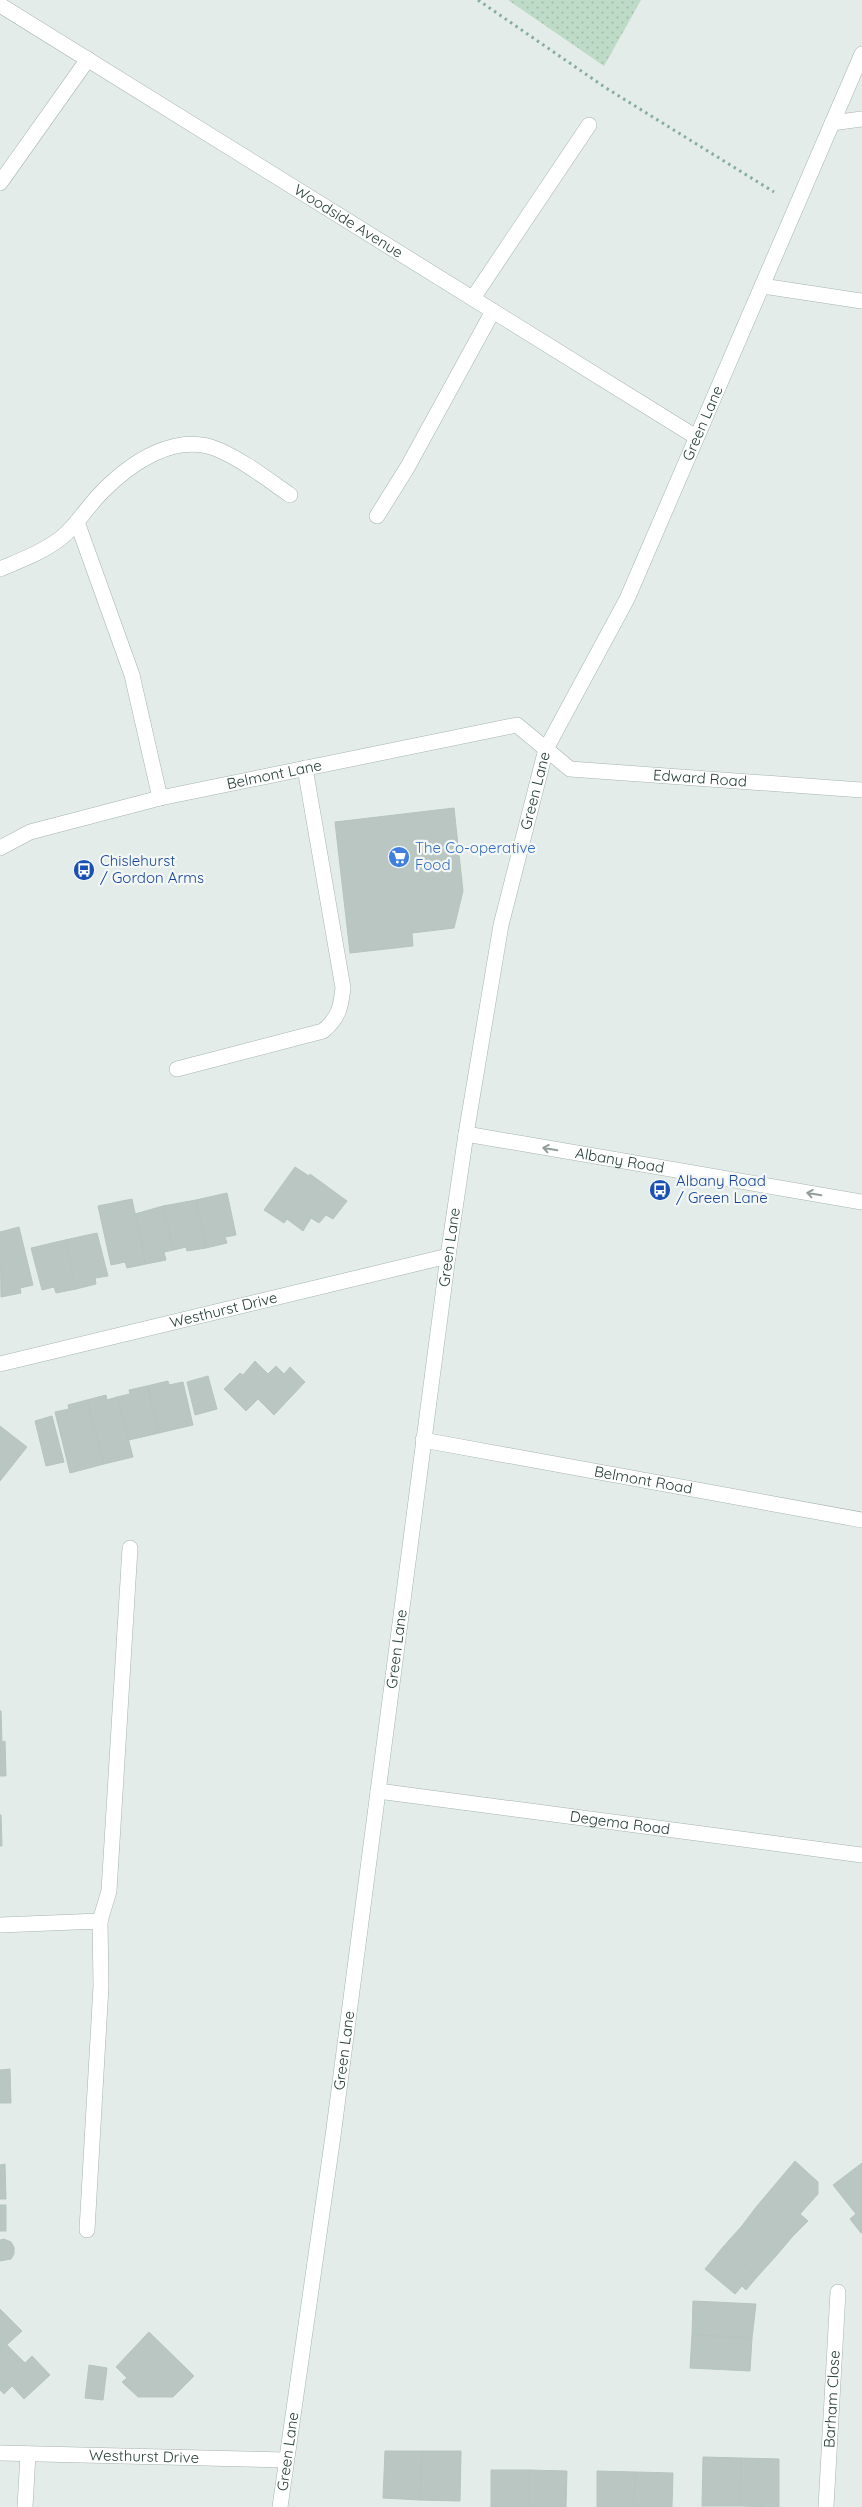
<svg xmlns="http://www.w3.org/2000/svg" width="862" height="2507" font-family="Quicksand,sans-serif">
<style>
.garden{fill:url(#garden-dots)}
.building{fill:#b9c6c1;stroke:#b6c5c0}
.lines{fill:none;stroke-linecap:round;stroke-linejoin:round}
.service-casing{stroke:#a6b4af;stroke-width:16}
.minor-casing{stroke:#a6b4af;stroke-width:16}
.tertiary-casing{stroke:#a6b4af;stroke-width:16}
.secondary-casing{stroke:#a2b7b1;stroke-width:16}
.path{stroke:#86ada3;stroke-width:3;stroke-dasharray:2.5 4;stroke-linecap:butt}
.service{stroke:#fff;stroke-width:15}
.minor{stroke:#fff;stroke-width:15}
.tertiary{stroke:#fff;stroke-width:15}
.secondary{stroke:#fff;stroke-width:15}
.oneway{stroke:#929e9b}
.labels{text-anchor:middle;stroke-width:4.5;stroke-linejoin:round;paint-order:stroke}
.street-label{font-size:15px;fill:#243c37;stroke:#f3f8f6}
.shop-label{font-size:15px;fill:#366cbe;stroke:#f3f8f6;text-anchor:start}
.transit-label{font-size:15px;fill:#164399;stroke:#f3f8f6;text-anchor:start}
</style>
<defs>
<pattern id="garden-dots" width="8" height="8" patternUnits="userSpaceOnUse" patternTransform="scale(1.25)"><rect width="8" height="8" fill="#bedbc7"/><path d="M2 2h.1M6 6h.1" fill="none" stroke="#a3bdac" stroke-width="1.8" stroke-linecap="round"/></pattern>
</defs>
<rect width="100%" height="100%" fill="#e3ece8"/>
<polygon class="garden" points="508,0 641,0 604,66"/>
<g class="building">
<polygon points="454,808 463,891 454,928 412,933 413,946 350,953 335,822"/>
<polygon points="295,1167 309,1176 310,1174 347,1201 333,1219 326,1215 319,1223 311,1218 303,1231 287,1219 284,1223 264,1210"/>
<polygon points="227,1193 236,1235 225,1237 227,1243 206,1248 196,1200"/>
<polygon points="132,1199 146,1264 127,1268 125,1262 111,1265 98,1206"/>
<polygon points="196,1200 206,1248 187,1251 186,1247 174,1250 163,1206"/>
<polygon points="163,1206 174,1250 164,1252 166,1260 146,1264 135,1214"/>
<polygon points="19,1227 33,1285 20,1288 21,1293 1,1297 0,1232"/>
<polygon points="97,1233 108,1276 95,1278 96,1284 76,1289 65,1240"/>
<polygon points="65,1240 76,1289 56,1293 54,1287 42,1290 31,1248"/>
<polygon points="255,1361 268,1374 276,1366 284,1374 290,1367 305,1382 274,1415 258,1399 246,1411 224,1389 240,1373 243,1375"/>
<polygon points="208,1376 217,1409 195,1415 187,1382"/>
<polygon points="168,1381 169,1385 183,1382 193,1425 159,1433 147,1386"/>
<polygon points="147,1386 159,1433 129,1440 117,1397 130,1394 129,1390"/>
<polygon points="106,1395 107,1400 117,1397 133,1457 104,1464 87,1400"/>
<polygon points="87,1400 104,1464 70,1473 55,1412 69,1409 68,1405"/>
<polygon points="52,1416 64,1462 46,1466 35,1421"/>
<polygon points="0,1426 27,1447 0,1481"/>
<polygon points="1,1711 2,1743 0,1743 0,1711"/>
<polygon points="5,1741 6,1776 0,1776 0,1743"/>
<polygon points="0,1815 1,1815 2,1846 0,1846"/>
<polygon points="10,2069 11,2103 0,2103 0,2070"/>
<polygon points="795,2161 818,2182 818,2194 800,2214 808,2221 793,2236 757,2206"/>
<polygon points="862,2163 862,2233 861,2233 850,2219 856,2214 833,2185"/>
<polygon points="5,2164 6,2199 0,2199 0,2165"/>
<rect x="0" y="2205" width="6" height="26"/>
<polygon points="757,2206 793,2236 776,2256 741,2227"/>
<polygon points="741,2227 776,2256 757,2277 723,2247"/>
<polygon points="4,2239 11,2242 14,2247 14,2254 11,2259 0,2261 0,2240"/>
<polygon points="723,2247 757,2277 746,2290 742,2286 735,2294 705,2269"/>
<polygon points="693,2301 756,2304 752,2338 692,2335"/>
<polygon points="0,2309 22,2331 0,2351"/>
<polygon points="149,2332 194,2376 173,2397 138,2397 122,2382 127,2378 116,2367"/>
<polygon points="692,2335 752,2338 750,2371 690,2368"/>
<polygon points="7,2345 25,2363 32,2356 50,2375 24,2399 12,2386 4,2394 0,2390 0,2351"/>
<polygon points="89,2365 107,2368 103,2400 85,2398"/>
<polygon points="385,2451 422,2451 420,2500 383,2498"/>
<polygon points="422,2451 461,2451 460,2501 420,2500"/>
<polygon points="703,2457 741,2458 740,2506 702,2506"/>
<polygon points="741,2458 779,2459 779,2507 740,2506"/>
<rect x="491" y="2470" width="38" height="37"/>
<polygon points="529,2470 567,2471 566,2507 529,2507"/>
<polygon points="597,2471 635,2472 634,2507 597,2507"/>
<polygon points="635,2472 673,2473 672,2507 634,2507"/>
</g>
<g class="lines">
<g class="service-casing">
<g id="service">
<polyline points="473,298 589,125"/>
<polyline points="377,516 407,468 493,311"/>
<polyline points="77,522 132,675 160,798"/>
<path d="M0,569C21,560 43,552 61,538C77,525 87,507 101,493C130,463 176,431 219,450C244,461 267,479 290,495"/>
<path d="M177,1069L323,1031C339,1018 341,1006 343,988L305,768"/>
<polyline points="100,1921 109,1891 130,1548"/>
<polyline points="0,1925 100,1921 101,1986 87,2230"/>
<polyline points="25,2507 28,2454"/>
</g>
</g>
<g class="minor-casing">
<g id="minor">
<path id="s1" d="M0,5L696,437"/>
<polyline points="0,183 88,59"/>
<polyline points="762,286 862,301"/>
<path id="s2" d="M0,848L30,832L160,798L517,725L570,769L862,790"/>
<path id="s3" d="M0,1364L448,1256"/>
<path id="s4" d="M423,1440L862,1520"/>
<path id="s5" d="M378,1791L862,1855"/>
<path id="s6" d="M0,2453L286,2460"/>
<path id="s7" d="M826,2507L838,2292"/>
</g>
</g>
<g class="tertiary-casing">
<g id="tertiary">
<polyline points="832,123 862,119"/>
<path id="s8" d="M466,1134L862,1202"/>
</g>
</g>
<g class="secondary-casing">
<g id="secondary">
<path id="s9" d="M280,2507L333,2136L448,1256L466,1134L501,925L546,749L627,599L862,54"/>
</g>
</g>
<polyline class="path" points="478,0 606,88 774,192"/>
<use href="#service" class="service"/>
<use href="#minor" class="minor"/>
<use href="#tertiary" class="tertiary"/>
<use href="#secondary" class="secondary"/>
</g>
<defs><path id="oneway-shaft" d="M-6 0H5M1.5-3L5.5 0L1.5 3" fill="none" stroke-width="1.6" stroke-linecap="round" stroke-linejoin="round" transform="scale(1.25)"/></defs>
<g class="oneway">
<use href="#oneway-shaft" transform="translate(550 1149) rotate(-170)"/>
<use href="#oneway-shaft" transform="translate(814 1194) rotate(-170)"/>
</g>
<defs>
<g id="supermarket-disc" transform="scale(1.125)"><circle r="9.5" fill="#3f7fe0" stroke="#f3f8f6"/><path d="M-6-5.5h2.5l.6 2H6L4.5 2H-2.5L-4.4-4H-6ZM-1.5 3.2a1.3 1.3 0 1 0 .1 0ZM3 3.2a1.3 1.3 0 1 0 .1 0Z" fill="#fff"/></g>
<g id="bus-disc" transform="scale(1.125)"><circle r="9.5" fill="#1a4fb4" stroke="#f3f8f6"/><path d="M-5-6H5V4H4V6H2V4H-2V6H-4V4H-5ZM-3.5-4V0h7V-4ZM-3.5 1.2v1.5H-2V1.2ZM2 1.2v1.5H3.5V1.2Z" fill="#fff"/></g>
</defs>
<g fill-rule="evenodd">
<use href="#supermarket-disc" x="399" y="857"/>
<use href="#bus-disc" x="84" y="870"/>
<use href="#bus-disc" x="660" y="1190"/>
</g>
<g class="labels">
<g class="street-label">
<text dy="5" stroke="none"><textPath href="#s1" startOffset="410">Woodside Avenue</textPath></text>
<text dy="5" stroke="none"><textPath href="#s9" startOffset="2141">Green Lane</textPath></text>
<text dy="5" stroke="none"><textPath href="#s2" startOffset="285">Belmont Lane</textPath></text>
<text dy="5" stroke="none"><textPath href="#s2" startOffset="732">Edward Road</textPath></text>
<text dy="5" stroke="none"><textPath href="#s9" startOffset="1736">Green Lane</textPath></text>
<text dy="5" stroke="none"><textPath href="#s8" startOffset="156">Albany Road</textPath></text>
<text dy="5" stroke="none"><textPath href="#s9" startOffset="1271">Green Lane</textPath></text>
<text dy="5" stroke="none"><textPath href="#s3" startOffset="230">Westhurst Drive</textPath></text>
<text dy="5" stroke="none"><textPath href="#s4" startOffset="224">Belmont Road</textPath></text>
<text dy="5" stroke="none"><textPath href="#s9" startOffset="866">Green Lane</textPath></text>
<text dy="5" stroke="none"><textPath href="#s5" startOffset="244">Degema Road</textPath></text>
<text dy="5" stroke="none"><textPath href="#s9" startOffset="461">Green Lane</textPath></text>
<text dy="5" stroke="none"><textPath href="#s7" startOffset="108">Barham Close</textPath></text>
<text dy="5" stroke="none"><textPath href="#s9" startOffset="56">Green Lane</textPath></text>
<text dy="5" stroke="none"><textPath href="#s6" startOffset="144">Westhurst Drive</textPath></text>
</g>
<g class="shop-label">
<text x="415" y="853">The Co-operative<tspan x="415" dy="17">Food</tspan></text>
</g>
<g class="transit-label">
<text x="100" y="866">Chislehurst<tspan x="100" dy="17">/ Gordon Arms</tspan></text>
<text x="676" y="1186">Albany Road<tspan x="676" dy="17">/ Green Lane</tspan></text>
</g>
</g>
</svg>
